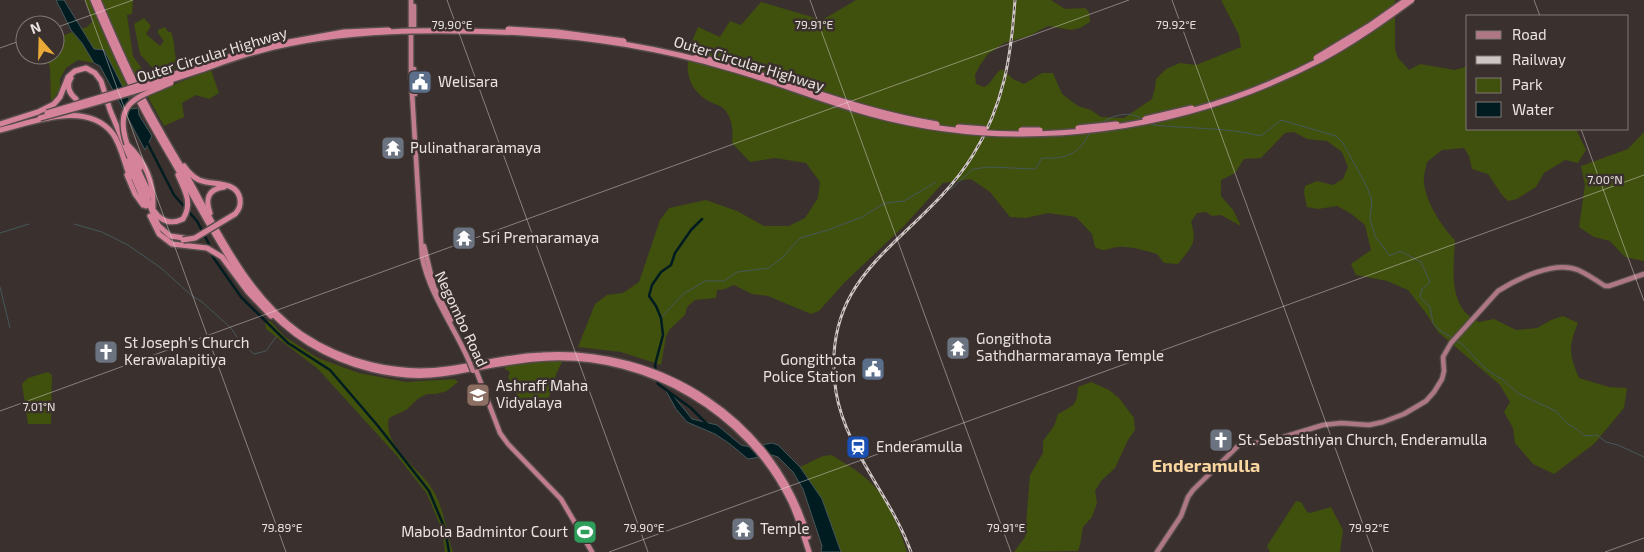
<svg xmlns="http://www.w3.org/2000/svg" width="1644" height="552" font-family="'Exo 2',sans-serif">
<style>
.green{fill:#40500d}
.water{fill:#001c21;stroke:#46585b}
.lines{fill:none;stroke-linecap:round;stroke-linejoin:round}
.stream{stroke:#46585b;stroke-width:1}
.canal{stroke:#001c21;stroke-width:2.5}
.primary-casing{stroke:#554d4a;stroke-width:7}
.trunk-casing{stroke:#554d4a;stroke-width:7}
.motorway-casing{stroke:#554d4a;stroke-width:8}
.primary{stroke:#ad7783;stroke-width:4.5}
.trunk{stroke:#c17d8e;stroke-width:4.5}
.motorway{stroke:#d5839a;stroke-width:5}
.rail-casing{stroke:#cec6c4;stroke-width:3}
.rail{stroke:#3a302d;stroke-width:1;stroke-dasharray:4;stroke-linecap:butt}
.trunk-bridge-casing{stroke:#554d4a;stroke-width:7;stroke-linecap:butt}
.motorway-bridge-casing{stroke:#554d4a;stroke-width:8;stroke-linecap:butt}
.trunk-bridge{stroke:#c17d8e;stroke-width:4.5}
.motorway-bridge{stroke:#d5839a;stroke-width:5}
.ticks{fill:none;stroke:#eae3e1;stroke-width:1;stroke-opacity:0.45}
.labels{text-anchor:middle;stroke-width:5;stroke-linejoin:round;paint-order:stroke}
.street-label{font-size:15px;fill:#eae3e1;stroke:#3a302d}
.poi-label{font-size:15px;fill:#eae3e1;stroke:#3a302d;text-anchor:start}
.quarter-label{font-size:18px;font-weight:bold;fill:#f9d59f;stroke:#3a302d}
.ticks-label{font-size:12px;text-anchor:middle;fill:#eae3e1;stroke:#3a302d;stroke-width:5;stroke-linejoin:round;paint-order:stroke}
</style>
<rect width="100%" height="100%" fill="#3a302d"/>
<g class="green">
<polygon points="85,0 90,0 127,85 123,88 104,50 94,49 81,29 87,27 93,21"/>
<polygon points="101,0 133,0 132,14 127,15 133,56 145,73 142,79 137,81 118,42"/>
<path d="M856,0H1051L1065,9L1085,8L1089,12L1090,22L1080,28L1071,30L1048,26L1029,36L1004,43L988,54L980,65L975,75L976,84L984,87C993,83 994,73 1002,69L1013,79L1024,84L1042,73H1053L1062,94L1078,106L1091,110L1101,117L1124,118L1152,99L1155,88L1156,79L1166,69L1180,63L1196,65L1241,47L1239,35L1221,0H1395V49L1398,58L1409,70L1420,64L1455,70L1468,66V129H1576L1586,150L1578,163L1565,160L1544,173L1536,187L1517,199L1508,201L1502,195L1488,174L1472,169L1469,156L1464,148L1442,150L1427,162C1426,168 1423,176 1424,182C1425,201 1442,227 1455,240C1454,263 1449,295 1466,313C1470,317 1475,320 1479,322L1494,319L1516,330L1537,328L1551,320L1563,316L1578,323C1568,347 1569,354 1579,378L1609,387L1627,388L1624,408L1594,444L1554,474L1533,464L1515,443L1513,428L1504,412L1510,402L1500,385L1438,332L1425,312L1408,290L1387,281L1356,275L1351,264L1371,250L1365,225L1350,213L1337,206L1318,209L1307,207L1304,193L1305,186L1317,181L1333,185L1343,179L1348,167L1342,152L1327,141L1307,139L1294,132L1285,133L1261,158L1244,159L1235,173L1221,180V196L1233,210L1241,226L1221,215L1212,216L1206,212L1197,213L1191,222C1198,244 1191,247 1178,264L1164,263L1157,254C1145,251 1130,246 1118,247C1107,248 1105,253 1095,247L1092,234L1076,217L1048,213L1026,218L1010,217L990,192L971,179L943,183L904,226L844,283L819,311L811,314L768,296L752,294L734,285L725,289L717,290L716,298L695,300L687,307L685,315L669,330L666,337L661,365L621,352L578,347L595,304L607,295L623,293L639,282L660,220L669,208L706,200L737,211L764,226H789L805,218L818,198L820,182L806,163L775,158L750,162L732,143C733,131 733,121 725,110C721,105 711,103 705,99C679,81 687,51 698,27L720,37L730,21L741,25L761,2L822,20Z"/>
<path d="M144,18L151,26L146,34L160,46L164,41L158,33V30L165,27L168,32H171C176,44 173,56 179,67L156,72L140,54L134,24Z"/>
<polygon points="72,32 82,43 94,63 78,60 66,68 60,79 60,89 51,102 50,68 46,55 55,55 55,39"/>
<polygon points="211,70 219,93 209,99 196,95 182,103 184,117 164,126 147,95"/>
<polygon points="1644,132 1644,261 1625,257 1610,241 1594,237 1579,227 1585,185 1581,166 1628,149"/>
<path d="M270,321L285,337L318,358L359,373L406,382L455,379L458,382L447,391L436,394H427L419,398L406,410L389,418C382,447 422,469 434,492C445,511 446,533 453,552H445L442,530L427,494L398,457L318,369L266,329L265,322Z"/>
<polygon points="557,360 563,360 557,372 549,397 535,401 519,398 508,377 510,372 505,369 505,365"/>
<polygon points="48,372 52,375 51,424 28,424 22,384 28,378"/>
<path d="M1091,382L1109,390L1119,398L1134,418L1135,430L1128,440L1115,468L1101,481L1095,491L1097,503L1092,517L1083,527L1080,545L1078,551L1014,552L1025,537L1030,475L1043,453V441L1054,426L1058,414C1074,405 1077,406 1078,387Z"/>
<path d="M832,455C844,463 857,470 868,480C888,498 899,527 907,552H841L822,499L800,467L823,456Z"/>
<polygon points="1296,501 1301,502 1307,512 1310,513 1331,507 1343,530 1340,552 1270,552 1267,546"/>
</g>
<g class="water">
<polygon points="56,0 64,0 94,49 104,50 129,99 132,109 138,108 139,115 152,136 145,150 100,66 94,63 82,43 71,30"/>
<polygon points="665,389 671,393 692,419 717,425 741,445 750,447 772,443 778,445 800,467 822,499 841,552 821,552 822,546 803,489 793,472 778,457 772,455 748,459 730,444 715,434 687,422 676,409"/>
</g>
<g class="lines">
<g class="stream">
<path d="M1101,123C1115,114 1129,111 1143,119"/>
<path d="M1149,123L1154,125C1189,129 1226,127 1261,136L1281,120L1336,136L1343,143L1367,187L1372,201L1370,219L1375,236L1390,256L1400,251L1421,262L1430,282L1422,289L1420,297L1430,307L1433,323L1438,329L1462,344L1486,369L1503,380L1519,394L1556,411L1568,424L1578,430L1585,436L1597,435L1606,442L1618,445L1644,457"/>
<path d="M950,190L973,169L989,167L1035,169L1042,158C1066,159 1079,155 1090,132"/>
<polyline points="74,224 102,232 128,245 161,268 191,295 202,302 231,328 241,343 254,354 266,351 276,337"/>
<polyline points="0,233 29,224"/>
<polyline points="0,287 10,328"/>
<polyline points="661,318 682,295 705,281 724,281 737,272 769,268 783,257 800,238 828,230 862,217 885,203 904,201 936,182"/>
</g>
<g class="canal">
<polyline points="147,142 174,195 197,221 208,242 213,257 241,297 288,343 330,370 378,426 429,491 445,529 449,552"/>
<polyline points="702,219 691,230 675,253 671,265 661,272 652,285 649,296 656,306 661,318 663,335 655,365 658,384 691,408 707,424"/>
</g>
<g class="primary-casing">
<path id="primary" d="M1157,552L1181,516L1188,497L1193,490L1240,444L1267,442L1323,425L1341,423L1369,425L1383,422L1404,414L1426,401L1434,392L1442,379L1444,371L1443,357L1451,343L1498,291C1517,279 1555,260 1578,270C1587,274 1596,280 1605,286H1609L1644,274"/>
</g>
<g class="trunk-casing">
<g id="trunk">
<path d="M411,0V76L422,257C430,296 454,326 469,361"/>
<polyline points="414,29 414,6"/>
<polyline points="414,69 415,94"/>
<polyline points="424,246 434,287 451,320"/>
<polyline points="476,370 500,433 508,444 561,499 592,552"/>
</g>
</g>
<g class="motorway-casing">
<g id="motorway">
<path d="M93,0C107,33 121,66 137,97C153,128 172,159 189,189C221,245 253,309 309,343C347,366 396,380 440,374C477,369 513,359 550,358C648,354 747,412 790,500C798,516 803,534 809,552"/>
<path d="M98,0C111,31 124,61 139,91C154,121 171,149 188,178C218,232 248,297 301,334C344,363 397,376 448,369C479,365 510,356 542,355C661,348 774,420 808,537"/>
<path d="M71,78C66,86 69,93 76,99"/>
<polyline points="0,124 38,112 54,104 60,97 68,77 75,71 86,68 95,73 101,81 110,110 158,225 170,236 184,238"/>
<path d="M0,130C34,122 87,100 113,134C122,147 124,163 130,177"/>
<path d="M127,144C146,163 154,181 153,208"/>
<polyline points="131,151 140,168"/>
<polyline points="127,161 146,206"/>
<polyline points="136,165 149,193 148,198"/>
<path d="M184,166C188,172 193,177 199,180C213,186 237,180 240,199C241,205 239,210 235,214"/>
<polyline points="127,175 135,194 143,205"/>
<path d="M154,211C161,221 171,225 183,219C193,203 185,191 178,175"/>
<path d="M210,213C205,199 208,189 224,187"/>
<polyline points="150,216 159,234 172,244 207,248 222,257 248,292 271,316"/>
</g>
</g>
<use href="#primary" class="primary"/>
<use href="#trunk" class="trunk"/>
<use href="#motorway" class="motorway"/>
<g class="rail-casing">
<path id="rail" d="M911,552C891,496 846,451 836,392C817,267 919,243 973,155C1004,105 1011,57 1015,0"/>
</g>
<use href="#rail" class="rail"/>
<g class="trunk-bridge-casing">
<polyline id="trunk-bridge" points="469,361 473,371"/>
</g>
<g class="motorway-bridge-casing">
<g id="motorway-bridge">
<polyline points="508,29 557,32 624,41"/>
<polyline points="272,45 344,32 389,30"/>
<path d="M696,56C777,76 854,111 937,124"/>
<polyline points="1316,58 1369,26 1406,0"/>
<polyline points="47,113 118,92 251,50"/>
<path d="M40,118C93,104 146,89 198,71C218,64 238,56 259,51C344,28 436,29 523,33C592,37 661,48 728,68C776,81 822,101 871,114C1022,155 1185,131 1322,59C1354,42 1383,21 1412,0"/>
<polyline points="1145,119 1192,108"/>
<polyline points="958,127 985,129"/>
<polyline points="1078,128 1117,124"/>
<polyline points="1021,130 1040,130"/>
<path d="M127,144C113,101 138,97 171,83"/>
<polyline points="183,240 195,238 235,214"/>
</g>
</g>
<use href="#trunk-bridge" class="trunk-bridge"/>
<use href="#motorway-bridge" class="motorway-bridge"/>
</g>
<path class="ticks" d="M85,0L286,552M447,0L648,552M810,0L1011,552M1172,0L1373,552M1534,0L1540,16M55,28L133,0M0,48L25,39M1581,129L1644,301M0,411L1129,0M609,552L1644,175M1605,552L1644,538"/>
<defs>
<g id="civic-square" transform="scale(1.25)"><rect x="-9" y="-9" width="18" height="18" rx="4" fill="#5c6f8a" stroke="#3a302d"/><path d="M-.6-6.5H3V-4.5H.6V-3L4-1V1h2V6H-6V1h2V-1L-.6-3ZM-1.2 2.5V6h2.4V2.5Z" fill="#fff"/></g>
<g id="temple-square" transform="scale(1.25)"><rect x="-9" y="-9" width="18" height="18" rx="4" fill="#6b7280" stroke="#3a302d"/><path d="M0-6L5-2H3V0L6.5 2.5H4V6H1.5V3h-3V6H-4V2.5H-6.5L-3 0V-2H-5Z" fill="#fff"/></g>
<g id="church-square" transform="scale(1.25)"><rect x="-9" y="-9" width="18" height="18" rx="4" fill="#6b7280" stroke="#3a302d"/><path d="M-1.2-6h2.4v3.5h3.3v2.4h-3.3V6h-2.4V-.1h-3.3v-2.4h3.3Z" fill="#fff"/></g>
<g id="university-square" transform="scale(1.25)"><rect x="-9" y="-9" width="18" height="18" rx="4" fill="#8d6e63" stroke="#3a302d"/><path d="M0-5L7-2L0 1L-7-2ZM-4 1L0 2.5L4 1V4Q0 6-4 4Z" fill="#fff"/></g>
<g id="station-square" transform="scale(1.25)"><rect x="-9" y="-9" width="18" height="18" rx="4" fill="#1a4fb4" stroke="#3a302d"/><path d="M-3-6H3Q5-6 5-4V2Q5 4 3 4L4.5 6H3L1.5 4h-3L-3 6H-4.5L-3 4Q-5 4-5 2V-4Q-5-6-3-6ZM-3.5-4v3h7v-3ZM-3.5 1v1.5H-2V1ZM2 1v1.5H3.5V1Z" fill="#fff"/></g>
<g id="stadium-square" transform="scale(1.25)"><rect x="-9" y="-9" width="18" height="18" rx="4" fill="#2e9e5b" stroke="#3a302d"/><path d="M0-5a6.5 5 0 1 0 0 10a6.5 5 0 1 0 0-10ZM-3.5-1.8h7v3.6h-7Z" fill="#fff"/></g>
</defs>
<g fill-rule="evenodd">
<use href="#civic-square" x="420" y="82"/>
<use href="#temple-square" x="393" y="148"/>
<use href="#temple-square" x="464" y="238"/>
<use href="#temple-square" x="958" y="348"/>
<use href="#church-square" x="106" y="352"/>
<use href="#civic-square" x="873" y="369"/>
<use href="#university-square" x="478" y="395"/>
<use href="#church-square" x="1221" y="440"/>
<use href="#station-square" x="858" y="447"/>
<use href="#temple-square" x="743" y="529"/>
<use href="#stadium-square" x="585" y="532"/>
</g>
<g class="labels">
<g class="street-label">
<text transform="translate(212 55) rotate(-17)" y="5">Outer Circular Highway</text>
<text transform="translate(749 64) rotate(17)" y="5">Outer Circular Highway</text>
<text transform="translate(461 319) rotate(65)" y="5">Negombo Road</text>
</g>
<g class="poi-label">
<text x="438" y="87">Welisara</text>
<text x="410" y="153">Pulinathararamaya</text>
<text x="482" y="243">Sri Premaramaya</text>
<text x="976" y="344">Gongithota<tspan x="976" dy="17">Sathdharmaramaya Temple</tspan></text>
<text x="124" y="348">St Joseph's Church<tspan x="124" dy="17">Kerawalapitiya</tspan></text>
<text x="856" y="365" text-anchor="end">Gongithota<tspan x="856" dy="17">Police Station</tspan></text>
<text x="496" y="391">Ashraff Maha<tspan x="496" dy="17">Vidyalaya</tspan></text>
<text x="1238" y="445">St. Sebasthiyan Church, Enderamulla</text>
<text x="876" y="452">Enderamulla</text>
<text x="760" y="534">Temple</text>
<text x="568" y="537" text-anchor="end">Mabola Badmintor Court</text>
</g>
<g class="quarter-label">
<text x="1206" y="472">Enderamulla</text>
</g>
</g>
<g class="ticks-label">
<text x="814" y="29">79.91°E</text>
<text x="452" y="29">79.90°E</text>
<text x="1176" y="29">79.92°E</text>
<text x="1605" y="184">7.00°N</text>
<text x="39" y="411">7.01°N</text>
<text x="282" y="532">79.89°E</text>
<text x="644" y="532">79.90°E</text>
<text x="1006" y="532">79.91°E</text>
<text x="1369" y="532">79.92°E</text>
</g>
<rect x="1466" y="15" width="162" height="115" fill="#3a302d" stroke="#807875"/>
<rect x="1476" y="31" width="25" height="8" fill="#ad7783" stroke="#807875"/>
<text x="1512" y="40" font-size="15" fill="#eae3e1">Road</text>
<rect x="1476" y="56" width="25" height="8" fill="#cec6c4" stroke="#807875"/>
<text x="1512" y="65" font-size="15" fill="#eae3e1">Railway</text>
<rect x="1476" y="78" width="25" height="15" fill="#40500d" stroke="#807875"/>
<text x="1512" y="90" font-size="15" fill="#eae3e1">Park</text>
<rect x="1476" y="102" width="25" height="15" fill="#001c21" stroke="#807875"/>
<text x="1512" y="115" font-size="15" fill="#eae3e1">Water</text>
<g transform="translate(40 40) rotate(340)"><circle r="24" fill="#3a302d" stroke="#807875"/>
<path d="M0-4L9 19L0 12L-9 19Z" fill="#eaaa38"/>
<text y="-8" font-size="14" font-weight="bold" text-anchor="middle" fill="#eae3e1">N</text>
</g>
</svg>
